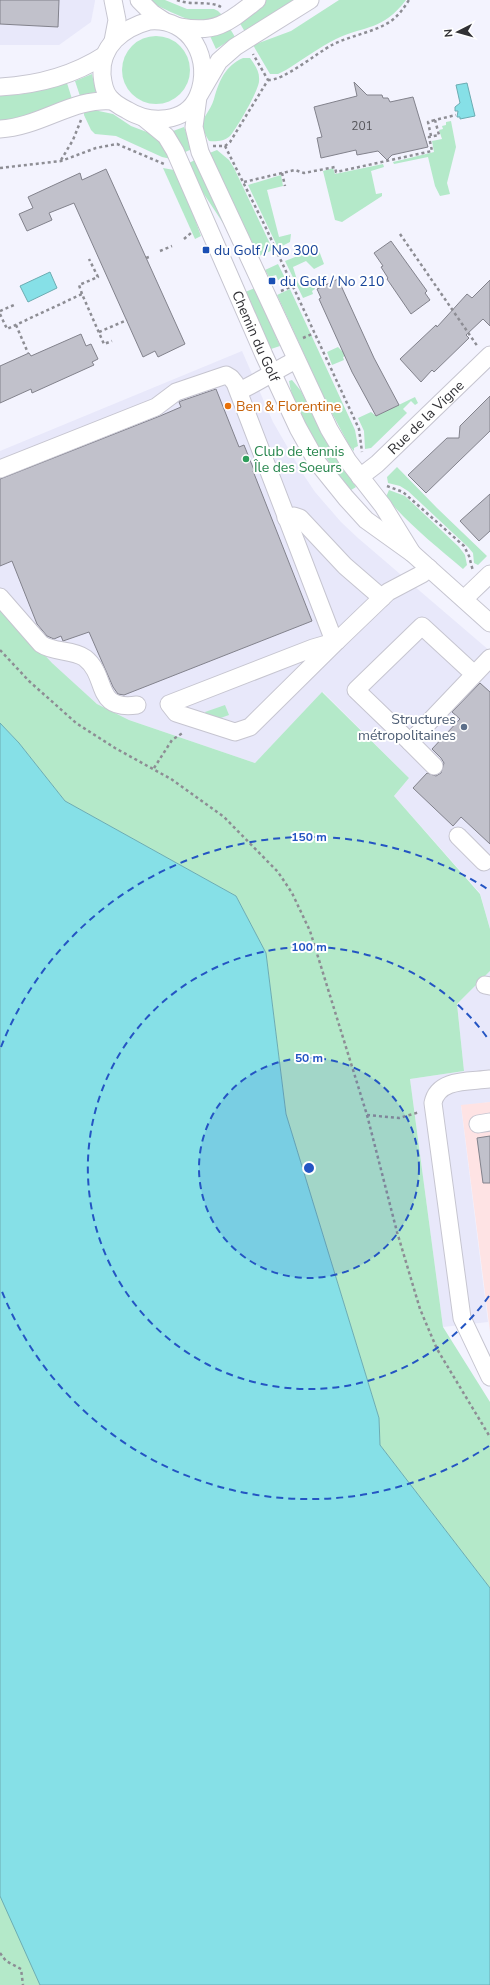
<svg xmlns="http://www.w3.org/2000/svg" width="490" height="1985" font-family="'Nunito Sans',sans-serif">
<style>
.built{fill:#e8e8fa}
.industrial{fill:#fee3e4}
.green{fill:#b4e9c9}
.water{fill:#86e0e7;stroke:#6cacb2}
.building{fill:#c1c1cb;stroke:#82828c}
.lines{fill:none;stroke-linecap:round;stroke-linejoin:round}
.minor-casing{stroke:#c6c5d0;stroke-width:19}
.path{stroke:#8d8d94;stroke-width:2.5;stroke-dasharray:3 3;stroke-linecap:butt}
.minor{stroke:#fff;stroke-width:17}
.ring{fill:none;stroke:#2455c3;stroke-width:2;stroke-dasharray:7 5}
.transit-dot{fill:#1a4fb4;stroke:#fff;stroke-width:1.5}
.food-dot{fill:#e8710a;stroke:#fff;stroke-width:1.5}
.leisure-dot{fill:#2e9e5b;stroke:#fff;stroke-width:1.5}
.service-dot{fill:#5c6f8a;stroke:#fff;stroke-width:1.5}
.labels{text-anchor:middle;stroke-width:4;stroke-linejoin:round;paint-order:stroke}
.number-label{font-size:12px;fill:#55555a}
.transit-label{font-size:14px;fill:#164399;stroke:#fff;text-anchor:start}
.street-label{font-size:14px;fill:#313135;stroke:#fff}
.food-label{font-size:14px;fill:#c56008;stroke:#fff;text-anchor:start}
.leisure-label{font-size:14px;fill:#27864d;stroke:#fff;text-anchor:start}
.service-label{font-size:14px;fill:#4e5e75;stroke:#fff;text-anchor:end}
.centre{fill:#2455c3;stroke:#fff;stroke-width:2}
.ring-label{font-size:12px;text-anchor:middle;font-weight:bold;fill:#2455c3;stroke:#fff;stroke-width:4;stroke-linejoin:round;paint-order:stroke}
</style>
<rect width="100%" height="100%" fill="#f3f3fe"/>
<g class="built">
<polygon points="0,0 95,0 95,1 91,22 59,45 0,45"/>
<polygon points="242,351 273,422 303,474 315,492 341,522 358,538 490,651 490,929 480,893 394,796 409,778 323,692 255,763 129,720 97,704 52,664 0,607 0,451"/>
<polygon points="490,971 490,1102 461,1106 488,1322 443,1327 410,1079 464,1071 457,1004"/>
</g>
<polygon class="industrial" points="490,1102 490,1332 461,1105"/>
<g class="green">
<path d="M148,0H165L187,9H214L218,11L224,17C218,19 209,24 203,23C191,22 158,7 148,0Z"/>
<polygon points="266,0 296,0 245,32 238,20"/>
<path d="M339,0H406C382,31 366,25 336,39C318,48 302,60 286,70L278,74H270L253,45L291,31Z"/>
<polygon points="229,27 235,37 216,49 210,36"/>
<circle cx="156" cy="70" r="34"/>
<path d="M243,58H250C255,65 260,72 259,81C259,90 237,128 230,136C225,141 215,142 209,141C195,119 208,118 214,99C219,81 225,66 243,58Z"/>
<polygon points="92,74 96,92 80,96 75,81"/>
<path d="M67,83L72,99C48,109 25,117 0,121V96L23,94Z"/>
<polygon points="94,110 113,114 131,126 152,134 158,139 171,159 162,157 116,136 95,134 91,130 84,115 84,112"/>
<polygon points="451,121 456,147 447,183 450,194 440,196 435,186 428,157 394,164 393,162 434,152 432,141 442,139 439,130 443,129 442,126 446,125 446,122"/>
<polygon points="184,127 192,149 183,153 173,131"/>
<polygon points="217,150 229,160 234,168 273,250 259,256 207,154"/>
<polygon points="197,159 225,222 223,223 196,182 187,164"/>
<polygon points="383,164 384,167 371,171 376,194 382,193 382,196 342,222 335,220 323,171 333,168 335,174"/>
<polygon points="163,168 174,170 183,186 201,236 195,239"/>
<polygon points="281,175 283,186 267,190 279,237 291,234 290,242 278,248 248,185"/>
<polygon points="318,248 324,264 314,269 306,261 293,267 298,283 303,284 311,281 315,289 312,291 313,294 303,298 285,261"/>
<polygon points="278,264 285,278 278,280 276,275 269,277 265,270"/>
<polygon points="255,288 280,346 271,349 245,292"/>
<polygon points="290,289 355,430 358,446 354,448 354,451 350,447 326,402 277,295"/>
<polygon points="357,344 359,349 343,357 344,360 332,365 327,352 338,347 342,351"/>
<path d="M292,380L301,391L332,452L356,487L351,490C329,463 294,417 289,381Z"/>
<polygon points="415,397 418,403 415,405 411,401 403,409 407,413 371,448 365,449 364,431 358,418 371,412 376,416"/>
<polygon points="397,467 437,508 487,556 478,565 474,563 473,553 468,547 408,491 400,486 388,483 387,477"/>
<path d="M389,490L405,496L459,547L465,555L467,565L463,569C436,546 408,524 386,497Z"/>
<polygon points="0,607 52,663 97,704 129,720 255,763 322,692 409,778 394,796 480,894 490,929 490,971 457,1004 464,1071 410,1079 443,1327 490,1402 490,1588 380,1445 379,1418 286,1114 266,953 236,896 65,801 19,743 0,723"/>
<polygon points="225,705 229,715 215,720 206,715 205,712"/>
<polygon points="0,1896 2,1897 40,1985 0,1985"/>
</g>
<g class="water">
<polygon points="467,83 475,116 460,119 460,117 457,117 458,111 455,111 455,107 460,103 456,85"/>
<polygon points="50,272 57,288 28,302 20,286"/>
<polygon points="0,723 19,743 65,801 236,896 266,953 286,1114 379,1418 380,1445 490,1588 490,1985 40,1985 0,1896"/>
</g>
<g class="building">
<polygon points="0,0 59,0 58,27 0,24"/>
<polygon points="354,82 367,95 382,95 383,98 388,98 390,102 413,97 428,147 392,155 387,160 378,151 357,155 356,150 321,158 317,138 322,137 314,107 357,96"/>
<polygon points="106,169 185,344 158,357 155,351 143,357 74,203 49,213 52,220 27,231 19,214 33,208 28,197 80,173 82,180"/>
<polygon points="391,241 427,291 425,293 430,300 411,314 387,279 388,278 381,267 383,266 374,253"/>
<polygon points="338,279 374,358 399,405 376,416 352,372 319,299 321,298 317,289"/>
<polygon points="490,280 490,326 483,319 466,335 469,338 434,372 432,370 421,382 400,359 436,325 437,327 467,294 472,298"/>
<polygon points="81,334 86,346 91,344 98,359 92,362 94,365 32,393 31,389 0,403 0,366 29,353 31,356"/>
<polygon points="216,389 239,447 244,445 254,470 253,471 312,621 124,695 118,694 113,687 89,632 63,641 61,636 54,639 47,636 37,624 12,561 0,566 0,479 160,416 181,407 179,402 181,401"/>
<polygon points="490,396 490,431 426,493 408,475 447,438 459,438 460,426"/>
<polygon points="490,494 490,531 479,541 460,521"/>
<polygon points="480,683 490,692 490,844 461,817 453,826 413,788 427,773 436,776 441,773 444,763 441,758 432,749 460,719 452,712"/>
<polygon points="490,1136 490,1183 483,1183 477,1138"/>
</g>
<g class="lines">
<g class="minor-casing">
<g id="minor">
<polyline points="139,0 152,13 164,21"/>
<polyline points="310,0 235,47 219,61 198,97 194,127 200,152 329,429 348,461 383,506 412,553"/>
<path d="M149,21C191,17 213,60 198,96C186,124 149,124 127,110C121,107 114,103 110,98C104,92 103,84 102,75C100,46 123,28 149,21Z"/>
<path d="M181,27C217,34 230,21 257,0"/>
<polyline points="113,41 117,20 113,0"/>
<path d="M0,87C37,85 74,75 105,55"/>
<path id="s1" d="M144,118L166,136L175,151L264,355L298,428L317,462L346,498L366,520L412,553L490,623"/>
<path d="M0,129C40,127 74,97 113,101"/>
<path d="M239,391C259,382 276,370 296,360"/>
<polyline points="0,469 156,407 176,392 226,375 231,378 235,383 331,633 337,641 388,592 422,574 429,568"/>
<path id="s2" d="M360,477L377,464L490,355"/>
<polyline points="286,518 294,516 300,518 345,566 382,598"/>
<path d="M0,597L41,644C54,653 72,649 85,658C109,677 93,711 137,705"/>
<polyline points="464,599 490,574"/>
<polygon points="337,641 250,727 235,732 176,713 169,704 313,648"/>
<polyline points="474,674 422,626 356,690 410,742 490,658"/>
<polyline points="410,742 434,766"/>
<polyline points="458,836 484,862"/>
<polyline points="485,985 490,986"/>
<path d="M490,1079C470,1082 438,1078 433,1103L462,1318L490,1377"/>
<polyline points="478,1124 490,1122"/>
</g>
</g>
<g class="path">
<path d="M177,0C192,6 208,0 221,7"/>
<path d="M268,80C283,81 317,53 332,45C351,35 373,33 391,21C399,15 404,8 409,0"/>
<polyline points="431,136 428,122 435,120"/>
<polyline points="213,146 225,146 230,142 268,80 253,54"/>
<polyline points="225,146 265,226 359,429 362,452"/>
<polyline points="61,160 73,140 81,120"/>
<polyline points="0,168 61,161 96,148 117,144 164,164"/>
<polyline points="282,173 285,186"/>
<polyline points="244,182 295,170 304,173 335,167 336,172 432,151 429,137 439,135 435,120 456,115"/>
<polyline points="400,234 478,347"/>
<polyline points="184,239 191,233"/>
<polyline points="160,251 172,246"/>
<polyline points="146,258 149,257"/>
<polyline points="281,291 293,286"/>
<polyline points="82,294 79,285 98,277 89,259"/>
<polyline points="0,311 14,305"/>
<polyline points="0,314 7,329 82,294 104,344 112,341"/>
<polyline points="16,325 28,353"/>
<polyline points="99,332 127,320"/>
<polyline points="303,338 314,333"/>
<polyline points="387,486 403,492 464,546 469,556 473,571"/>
<polyline points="0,650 29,681 76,723 115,748 171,779 224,817 278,872 292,893 310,931 367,1115 397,1232 420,1309 437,1349 490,1437"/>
<polyline points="154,768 172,740 184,732"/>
<polyline points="367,1115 399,1118 420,1112"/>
<polyline points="0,1953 6,1961 21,1969 23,1985"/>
</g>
<use href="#minor" class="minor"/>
</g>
<circle cx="309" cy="1168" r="110" fill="#2455c3" fill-opacity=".12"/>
<g class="ring">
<circle cx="309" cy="1168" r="110"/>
<path d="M489 1296A221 221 0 1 1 489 1040"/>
<path d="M489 1446A331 331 0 0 1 1 1289M1 1047A331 331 0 0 1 489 890"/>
</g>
<g class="transit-dot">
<rect x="202" y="246" width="8" height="8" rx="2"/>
<rect x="268" y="277" width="8" height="8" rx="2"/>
</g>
<circle class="food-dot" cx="228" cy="406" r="4"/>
<circle class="leisure-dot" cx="246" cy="459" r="4"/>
<circle class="service-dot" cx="464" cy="727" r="4"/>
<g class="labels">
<g class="number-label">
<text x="362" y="130">201</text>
</g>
<g class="transit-label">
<text x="214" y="255">du Golf / No 300</text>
<text x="280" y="286">du Golf / No 210</text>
</g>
<g class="street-label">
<text dy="5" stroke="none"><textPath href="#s1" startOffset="248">Chemin du Golf</textPath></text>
<text dy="5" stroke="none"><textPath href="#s2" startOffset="89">Rue de la Vigne</textPath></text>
</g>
<g class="food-label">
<text x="236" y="411">Ben &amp; Florentine</text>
</g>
<g class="leisure-label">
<text x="254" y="456">Club de tennis<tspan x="254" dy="16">Île des Soeurs</tspan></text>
</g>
<g class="service-label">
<text x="456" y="724">Structures<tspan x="456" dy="16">métropolitaines</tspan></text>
</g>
</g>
<circle cx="309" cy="1168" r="6" class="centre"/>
<g class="ring-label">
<text x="309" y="841">150 m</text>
<text x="309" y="951">100 m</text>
<text x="309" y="1062">50 m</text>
</g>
<g transform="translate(458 32) rotate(264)" stroke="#ffffff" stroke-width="3" paint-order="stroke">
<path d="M0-3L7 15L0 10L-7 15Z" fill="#313135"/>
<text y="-6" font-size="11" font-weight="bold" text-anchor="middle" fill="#313135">N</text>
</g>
</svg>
